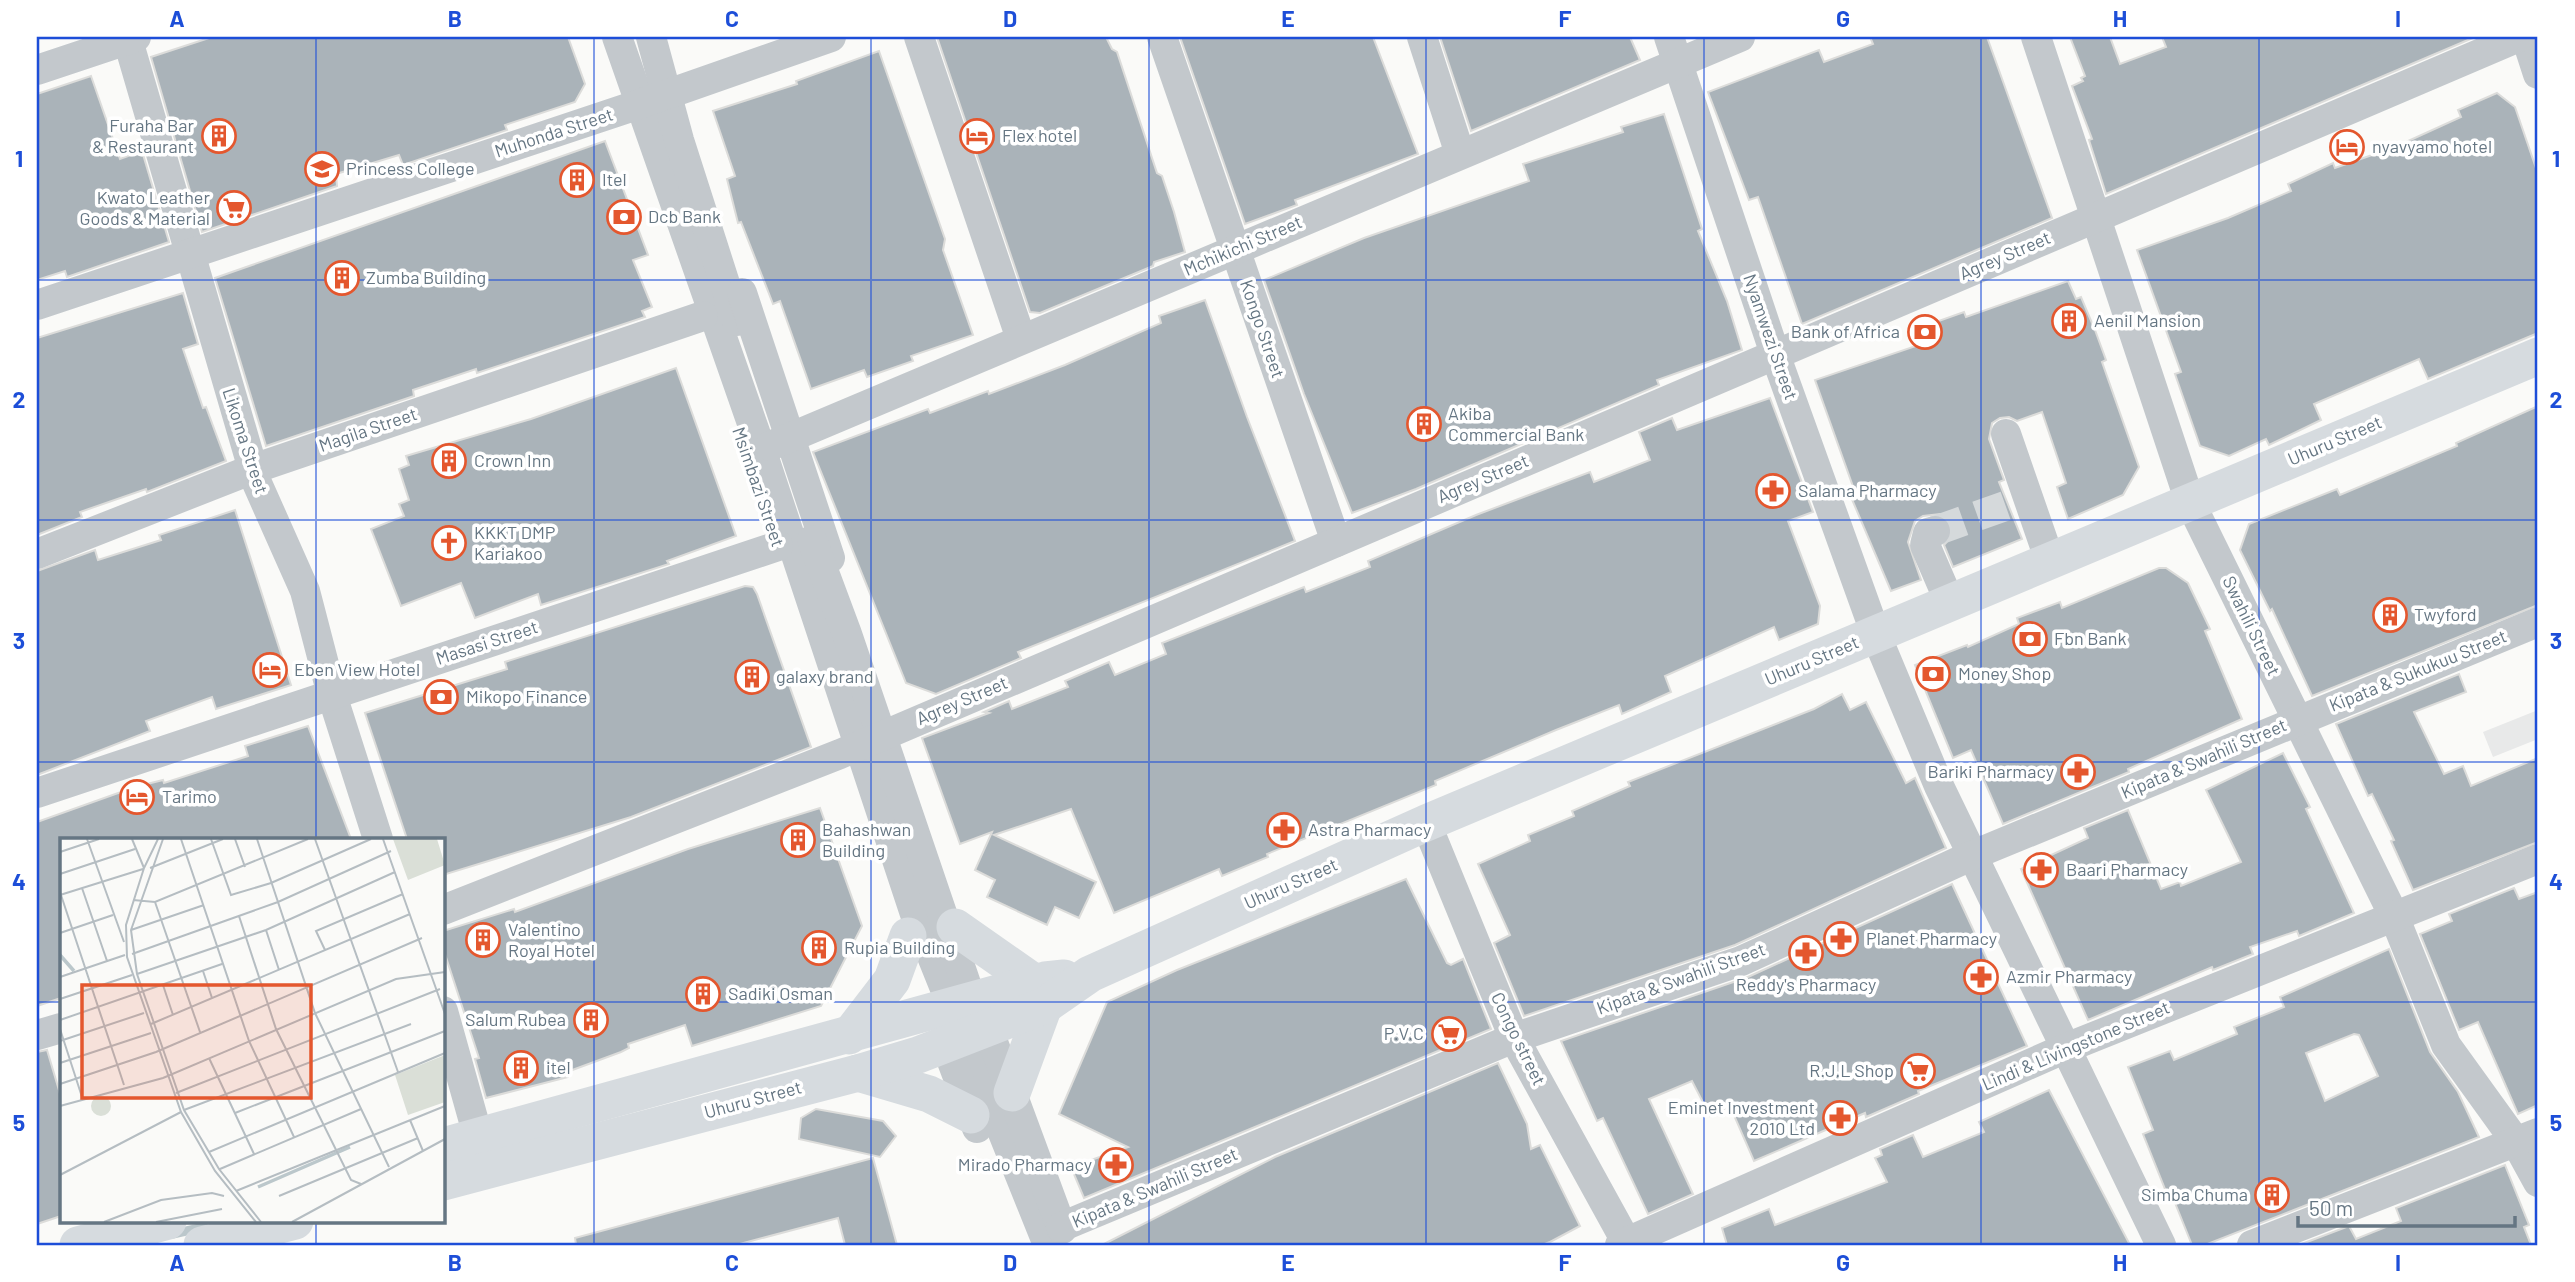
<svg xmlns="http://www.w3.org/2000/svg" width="2575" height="1282" font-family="Barlow,sans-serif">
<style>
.built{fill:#e8e9e9}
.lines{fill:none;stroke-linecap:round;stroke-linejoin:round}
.stream{stroke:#bbc7cb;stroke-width:9}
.building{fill:#aab3b9;stroke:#dcdcda;stroke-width:2;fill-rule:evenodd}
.minor-tunnel{stroke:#d5d9db;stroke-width:30;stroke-dasharray:30 15;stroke-linecap:butt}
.minor{stroke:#c3c8cc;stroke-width:30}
.major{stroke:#d6dbdf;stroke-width:37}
.grid{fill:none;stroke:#1d4ed8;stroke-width:2;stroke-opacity:0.55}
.labels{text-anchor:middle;stroke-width:7;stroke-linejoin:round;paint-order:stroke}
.poi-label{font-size:18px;fill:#657683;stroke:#fff;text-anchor:start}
.street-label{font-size:18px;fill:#657683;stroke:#fff}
.inset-river{fill:none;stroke:#bbc7cb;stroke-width:3.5}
.inset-road{fill:none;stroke:#b5bdc2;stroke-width:2}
.view{fill:#e4572e;fill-opacity:0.15;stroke:#e4572e;stroke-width:3.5}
.inset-edge{fill:none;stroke:#657683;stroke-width:3.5}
.neatline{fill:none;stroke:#1d4ed8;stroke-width:2.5}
.grid-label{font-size:23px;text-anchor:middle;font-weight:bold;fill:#1d4ed8}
</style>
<rect width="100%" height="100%" fill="#fafaf8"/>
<polygon class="built" points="2538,710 2538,739 2493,757 2483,732"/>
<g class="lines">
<polyline class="stream" points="173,1234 204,1227"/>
</g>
<g class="building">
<polygon points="212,37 568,37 585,84 575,102 505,125 507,130 403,165 399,155 336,174 337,186 202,232 151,57"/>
<polygon points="937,37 1106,37 1112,49 1117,52 1157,173 1162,176 1174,212 1185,252 1154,262 1153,266 1040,313 1030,312"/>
<polygon points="1180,37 1373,37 1418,154 1295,200 1297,205 1245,224"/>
<polygon points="1440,37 1630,37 1640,60 1471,131"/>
<polygon points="1870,37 1987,37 2052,218 1802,324 1758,197 1749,200 1708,92 1819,50 1824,62 1873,44"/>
<polygon points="2070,37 2110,37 2120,64 2166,47 2162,37 2475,37 2106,194 2089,140 2092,139 2072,86 2083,81 2081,78 2085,76"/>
<polygon points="879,51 945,239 943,250 973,335 911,356 913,361 867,377 864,370 811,389 780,301 773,304 741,222 738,223 727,179 735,176 713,111 797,84 796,81"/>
<polygon points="91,76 120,159 142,151 169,242 67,277 65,271 37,280 37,94"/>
<polygon points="2497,93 2515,107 2538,174 2538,333 2428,379 2419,359 2314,404 2321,420 2269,445 2266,439 2229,456 2200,446 2175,374 2181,372 2137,250 2228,218 2291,191 2288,184 2333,163 2335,168 2395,147 2461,117 2458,110"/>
<polygon points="1664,114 1702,229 1698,231 1727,301 1742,350 1657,380 1659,385 1416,489 1352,513 1304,394 1264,280 1364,238 1529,181 1523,164 1623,132 1621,127"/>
<polygon points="605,141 648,255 633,260 652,307 642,311 645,317 477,373 476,369 413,390 414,396 266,446 215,278"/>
<polygon points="2068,281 2076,299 2081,297 2095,330 2106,360 2102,362 2139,467 2123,495 2068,519 2057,487 2066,483 2042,412 2017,421 2009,417 2000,418 1992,423 1989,439 2004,480 1999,482 2022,539 1953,567 1944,545 1952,536 1952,526 1940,514 1923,516 1915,521 1908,542 1921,580 1891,591 1851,497 1856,495 1815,380 1922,344 1916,329 1964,312 1966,317"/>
<polygon points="183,293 198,344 183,349 203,408 206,407 226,461 147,492 146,489 80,512 82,517 37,535 37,338"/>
<polygon points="1205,300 1247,417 1295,541 1018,652 1021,658 936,694 906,683 813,452 928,409 930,413 988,391 989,394 1065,365 1161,323 1159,316"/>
<polygon points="676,368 736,536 667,561 669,564 541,605 538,594 475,618 461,583 401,606 371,529 404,516 399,504 409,500 399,469 409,465 406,456 531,419"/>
<polygon points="1770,398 1813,512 1788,521 1820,606 1818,624 1779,640 1774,627 1665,676 1671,692 1622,714 1619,705 1556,730 1435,781 1436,785 1267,854 1268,857 1222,876 1219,869 1114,913 1071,809 994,835 1096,882 1079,918 1055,907 1047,925 987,897 995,880 975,870 992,832 960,844 922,738 989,713 984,712 1009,701 1012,709 1068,687 1065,681 1109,662 1115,675 1166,654 1162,643 1304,587 1306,592 1370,567 1368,561 1476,515 1590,472 1594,482 1650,460 1639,432 1672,418 1677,430"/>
<polygon points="2538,406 2538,605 2312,696 2272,609 2270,611 2240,550 2249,524 2337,489 2340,495 2457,446 2456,443"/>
<polygon points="235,510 291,685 216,709 212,697 146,721 150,731 37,775 37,571 95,550 98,560 161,540 159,535"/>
<polygon points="2159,568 2166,568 2188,583 2210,629 2205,631 2242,719 2128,769 2129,772 2003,824 1971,750 1953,758 1915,665 1967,645 1968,647 2019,624 2017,618 2060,602 2062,608"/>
<polygon points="745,586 753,587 757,594 811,747 631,817 443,875 443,839 407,839 365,713 507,669 505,662"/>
<polygon points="2459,674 2466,692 2414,712 2444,774 2463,766 2471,786 2538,758 2538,842 2413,890 2391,841 2394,840 2372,794 2368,796 2336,724"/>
<polygon points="1842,694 1850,710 1866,702 1906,783 1915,778 1946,848 1735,945 1524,1016 1494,943 1510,935 1478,864 1530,841 1528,835 1574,816 1572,811 1630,786 1628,782 1814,709"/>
<polygon points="308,726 351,839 61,839 61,998 37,1006 37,822 135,787 163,780 164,783 248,756 245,746"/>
<polygon points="2283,753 2310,807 2306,809 2354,913 2299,936 2297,931 2250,947 2253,954 2213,970 2212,967 2088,1020 2021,869 2088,838 2084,828 2128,810 2161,889 2180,882 2181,886 2241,862 2206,790"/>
<polygon points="820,808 862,926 821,1006 692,1046 685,1025 628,1044 629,1048 621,1052 567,1072 568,1077 486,1098 475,1059 479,1058 443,948 443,931 514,909 515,912 688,849"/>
<polygon points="1406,879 1447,963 1451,965 1463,959 1491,1029 1084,1198 1071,1167 1128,1147 1059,1114 1107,1002 1177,970"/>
<polygon points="1952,884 2027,1046 1918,1091 1919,1094 1866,1117 1865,1113 1754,1161 1730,1106 1710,1116 1692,1081 1649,1099 1693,1194 1648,1214 1603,1118 1597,1121 1561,1041 1748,977"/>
<polygon points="2514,888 2519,899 2538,892 2538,1105 2518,1114 2478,1022 2459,1030 2420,934 2452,921 2449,914"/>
<path d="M2389,949L2430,1052L2458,1092L2479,1137L2205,1245H2192L2171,1193L2167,1194L2143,1134L2153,1130L2128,1067L2170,1051L2174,1060L2237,1034L2234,1027L2284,1007L2280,997ZM2354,1034L2359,1035L2378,1076L2325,1101L2306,1053Z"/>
<polygon points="47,1050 61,1097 61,1216 37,1224 37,1052"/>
<polygon points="1498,1063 1527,1124 1531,1149 1540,1145 1580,1226 1550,1242 1542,1245 1102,1245 1275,1157"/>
<polygon points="2049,1090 2130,1245 1727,1245 1722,1228 1769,1209 1775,1225 1887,1182 1875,1158 1882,1155 1880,1149 1913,1135 1923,1157 1984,1132 1979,1122"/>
<polygon points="816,1109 883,1121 896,1136 880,1157 799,1139 801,1118"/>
<polygon points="873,1158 897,1245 845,1245 838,1218 736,1245 576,1245 575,1238"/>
<polygon points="2505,1165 2529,1225 2524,1227 2531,1245 2299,1245 2349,1226 2356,1239 2401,1221 2396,1208"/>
</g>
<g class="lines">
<polyline class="minor-tunnel" points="1935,531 2008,505"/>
<g class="minor">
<polyline points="127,37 257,483 305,591 332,695 378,839"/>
<polyline points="617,37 761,449 915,914 1048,1245"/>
<polyline points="651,37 679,140 737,321"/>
<polyline points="919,37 1021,339"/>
<polyline points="1162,37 1336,542"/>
<polyline points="1422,37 1460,154"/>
<polyline points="1669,37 1775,354 1876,635 1939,786 2161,1245"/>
<polyline points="2036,37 2190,502 2394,916 2446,1045 2516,1142 2538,1182"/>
<polyline points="2526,37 2538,74"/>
<polyline points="37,70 136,37"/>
<polyline points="742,293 830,558"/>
<polyline points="37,305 628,108 831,37"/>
<polyline points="2006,434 2050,561"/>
<polyline points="770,446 1740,37"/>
<polyline points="1935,531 1928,533 1925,545 1950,603"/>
<polyline points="812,540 847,634 978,1019"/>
<polyline points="37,554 253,469 703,316"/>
<polyline points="37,793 778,546"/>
<polyline points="1426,823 1514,1038 1628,1245"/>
<polyline points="443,910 840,754 2519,37"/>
<polyline points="980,1007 1062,1229"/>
<polyline points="443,1011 478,1136"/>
<polyline points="37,1035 61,1028"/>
<polyline points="944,1040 977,1128"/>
<polyline points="1061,1227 1514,1038 1741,961 1973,855 2538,622"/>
<polyline points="1620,1245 2066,1048 2538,859"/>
<polyline points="2252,1245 2538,1133"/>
</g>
<g class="major">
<polyline points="955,927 1035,983"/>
<polyline points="849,1036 892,980 908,936"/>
<polyline points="858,1073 929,1094 971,1115"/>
<polyline points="1012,1093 1044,1006"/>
<polyline points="443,1146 1045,980 1064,978"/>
<polyline points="443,1182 858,1073 918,1055 1044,1006 1090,974 1426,823 2538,356"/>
<polyline points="78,1245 168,1221"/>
<polyline points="202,1245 295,1221"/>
</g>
</g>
<path class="grid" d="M316,37V839M594,37V1245M871,37V1245M1149,37V1245M1426,37V1245M1704,37V1245M1981,37V1245M2259,37V1245M37,280H2538M37,520H2538M37,762H2538M37,1002H61M443,1002H2538M316,1221V1245"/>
<defs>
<g id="building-ring" transform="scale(1.75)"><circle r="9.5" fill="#fff" stroke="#e4572e" stroke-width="1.5"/><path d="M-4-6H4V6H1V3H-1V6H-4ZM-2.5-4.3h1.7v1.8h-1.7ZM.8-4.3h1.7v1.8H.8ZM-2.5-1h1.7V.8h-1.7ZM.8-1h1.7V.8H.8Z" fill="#e4572e"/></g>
<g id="hotel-ring" transform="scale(1.75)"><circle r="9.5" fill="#fff" stroke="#e4572e" stroke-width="1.5"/><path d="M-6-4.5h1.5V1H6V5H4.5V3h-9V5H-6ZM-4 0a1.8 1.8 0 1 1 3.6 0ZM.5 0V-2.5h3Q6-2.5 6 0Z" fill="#e4572e"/></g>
<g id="university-ring" transform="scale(1.75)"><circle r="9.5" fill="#fff" stroke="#e4572e" stroke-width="1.5"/><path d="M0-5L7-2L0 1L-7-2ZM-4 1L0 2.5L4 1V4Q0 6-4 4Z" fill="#e4572e"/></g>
<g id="supermarket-ring" transform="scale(1.75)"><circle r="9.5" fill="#fff" stroke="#e4572e" stroke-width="1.5"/><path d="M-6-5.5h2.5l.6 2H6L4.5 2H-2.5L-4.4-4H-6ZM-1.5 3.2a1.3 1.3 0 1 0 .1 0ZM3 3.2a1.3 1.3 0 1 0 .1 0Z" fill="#e4572e"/></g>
<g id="bank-ring" transform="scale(1.75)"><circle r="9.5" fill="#fff" stroke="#e4572e" stroke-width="1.5"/><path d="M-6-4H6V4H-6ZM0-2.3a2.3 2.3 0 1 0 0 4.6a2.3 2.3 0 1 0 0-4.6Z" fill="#e4572e"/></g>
<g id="pharmacy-ring" transform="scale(1.75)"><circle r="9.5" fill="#fff" stroke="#e4572e" stroke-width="1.5"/><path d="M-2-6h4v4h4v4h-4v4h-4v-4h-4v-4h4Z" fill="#e4572e"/></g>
<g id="church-ring" transform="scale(1.75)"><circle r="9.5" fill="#fff" stroke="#e4572e" stroke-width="1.5"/><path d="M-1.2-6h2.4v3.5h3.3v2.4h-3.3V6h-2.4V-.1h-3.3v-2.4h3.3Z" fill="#e4572e"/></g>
</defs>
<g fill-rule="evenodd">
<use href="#building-ring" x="219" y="136"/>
<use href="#hotel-ring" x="977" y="136"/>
<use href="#hotel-ring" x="2347" y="147"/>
<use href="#university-ring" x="322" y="169"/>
<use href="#building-ring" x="577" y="180"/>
<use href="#supermarket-ring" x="234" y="208"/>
<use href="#bank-ring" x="624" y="217"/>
<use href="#building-ring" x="342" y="278"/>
<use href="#building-ring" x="2069" y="321"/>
<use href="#bank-ring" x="1925" y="332"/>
<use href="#building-ring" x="1424" y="424"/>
<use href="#building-ring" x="449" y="461"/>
<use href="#pharmacy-ring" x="1773" y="491"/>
<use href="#church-ring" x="449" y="543"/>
<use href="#building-ring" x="2390" y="615"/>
<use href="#bank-ring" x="2030" y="639"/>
<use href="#hotel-ring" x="270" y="670"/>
<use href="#bank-ring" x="1933" y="674"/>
<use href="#building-ring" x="752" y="677"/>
<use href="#bank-ring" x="441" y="697"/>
<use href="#pharmacy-ring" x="2078" y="772"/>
<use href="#hotel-ring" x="137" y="797"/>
<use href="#pharmacy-ring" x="1284" y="830"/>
<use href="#building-ring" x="798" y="840"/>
<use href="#pharmacy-ring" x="2041" y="870"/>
<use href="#pharmacy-ring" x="1841" y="939"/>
<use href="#building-ring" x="483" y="940"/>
<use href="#building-ring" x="819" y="948"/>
<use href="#pharmacy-ring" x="1806" y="953"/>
<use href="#pharmacy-ring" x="1981" y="977"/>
<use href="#building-ring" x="703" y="994"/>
<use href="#building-ring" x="591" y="1020"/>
<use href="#supermarket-ring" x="1449" y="1034"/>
<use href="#building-ring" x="521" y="1068"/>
<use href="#supermarket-ring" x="1918" y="1071"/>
<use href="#pharmacy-ring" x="1840" y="1118"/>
<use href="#pharmacy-ring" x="1116" y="1165"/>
<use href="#building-ring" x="2272" y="1195"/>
</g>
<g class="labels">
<g class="poi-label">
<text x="194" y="132" text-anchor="end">Furaha Bar<tspan x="194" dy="21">&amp; Restaurant</tspan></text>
<text x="1002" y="142">Flex hotel</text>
<text x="2372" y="153">nyavyamo hotel</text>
<text x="346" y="175">Princess College</text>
<text x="602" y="186">Itel</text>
<text x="210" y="204" text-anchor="end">Kwato Leather<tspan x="210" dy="21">Goods &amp; Material</tspan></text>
<text x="648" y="223">Dcb Bank</text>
<text x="366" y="284">Zumba Building</text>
<text x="2094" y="327">Aenil Mansion</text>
<text x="1900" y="338" text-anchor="end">Bank of Africa</text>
<text x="1448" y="420">Akiba<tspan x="1448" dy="21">Commercial Bank</tspan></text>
<text x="474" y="467">Crown Inn</text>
<text x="1798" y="497">Salama Pharmacy</text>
<text x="474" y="539">KKKT DMP<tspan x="474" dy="21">Kariakoo</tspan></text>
<text x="2414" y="621">Twyford</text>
<text x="2054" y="645">Fbn Bank</text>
<text x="294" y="676">Eben View Hotel</text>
<text x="1958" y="680">Money Shop</text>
<text x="776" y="683">galaxy brand</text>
<text x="466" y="703">Mikopo Finance</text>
<text x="2054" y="778" text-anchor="end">Bariki Pharmacy</text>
<text x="162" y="803">Tarimo</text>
<text x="822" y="836">Bahashwan<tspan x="822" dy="21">Building</tspan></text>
<text x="1308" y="836">Astra Pharmacy</text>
<text x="2066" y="876">Baari Pharmacy</text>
<text x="508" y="936">Valentino<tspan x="508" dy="21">Royal Hotel</tspan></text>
<text x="1866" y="945">Planet Pharmacy</text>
<text x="844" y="954">Rupia Building</text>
<text x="2006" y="983">Azmir Pharmacy</text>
<text x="1806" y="991" text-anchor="middle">Reddy's Pharmacy</text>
<text x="728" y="1000">Sadiki Osman</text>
<text x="566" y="1026" text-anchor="end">Salum Rubea</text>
<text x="1424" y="1040" text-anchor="end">P.V.C</text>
<text x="546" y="1074">itel</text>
<text x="1894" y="1077" text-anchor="end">R.J.L Shop</text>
<text x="1815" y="1114" text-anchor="end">Eminet Investment<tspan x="1815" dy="21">2010 Ltd</tspan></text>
<text x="1092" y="1171" text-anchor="end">Mirado Pharmacy</text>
<text x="2248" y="1201" text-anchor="end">Simba Chuma</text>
</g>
<g class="street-label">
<text transform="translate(554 133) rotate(-18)" y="6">Muhonda Street</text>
<text transform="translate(1243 246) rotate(-23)" y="6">Mchikichi Street</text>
<text transform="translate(2005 256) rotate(-23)" y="6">Agrey Street</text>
<text transform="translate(1262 329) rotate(71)" y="6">Kongo Street</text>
<text transform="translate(1770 337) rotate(71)" y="6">Nyamwezi Street</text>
<text transform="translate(368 430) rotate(-19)" y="6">Magila Street</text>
<text transform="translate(245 441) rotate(72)" y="6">Likoma Street</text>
<text transform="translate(2335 441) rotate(-23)" y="6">Uhuru Street</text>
<text transform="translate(1483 479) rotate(-23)" y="6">Agrey Street</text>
<text transform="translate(758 487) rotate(71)" y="6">Msimbazi Street</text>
<text transform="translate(2251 626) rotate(64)" y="6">Swahili Street</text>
<text transform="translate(487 643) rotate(-18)" y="6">Masasi Street</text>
<text transform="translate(1812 661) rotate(-23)" y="6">Uhuru Street</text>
<text transform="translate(2418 671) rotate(-22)" y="6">Kipata &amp; Sukukuu Street</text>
<text transform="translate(962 701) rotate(-23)" y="6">Agrey Street</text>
<text transform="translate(2204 759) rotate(-23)" y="6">Kipata &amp; Swahili Street</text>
<text transform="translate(1291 884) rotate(-24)" y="6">Uhuru Street</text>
<text transform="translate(1681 979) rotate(-20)" y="6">Kipata &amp; Swahili Street</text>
<text transform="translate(1518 1039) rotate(64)" y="6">Congo street</text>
<text transform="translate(2076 1046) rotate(-23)" y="6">Lindi &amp; Livingstone Street</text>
<text transform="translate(753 1100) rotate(-15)" y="6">Uhuru Street</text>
<text transform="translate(1155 1188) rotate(-23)" y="6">Kipata &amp; Swahili Street</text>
</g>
</g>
<g transform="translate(60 838)">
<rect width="385" height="385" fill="#fafaf8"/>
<path d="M333,1H377L385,27L348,42ZM385,217V264L348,277L335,237ZM31 268a10 10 0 1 1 20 0a10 10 0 1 1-20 0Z" fill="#dadfd7"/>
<path class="inset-river" d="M0,117L14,133M198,349L290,309"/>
<path class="inset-road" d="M27,1L64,104M72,1L84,30M98,1L84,30L66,87L67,119L121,274L155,333L196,384M103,1L71,92L77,136L124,272L159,331L201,384M121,1L189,203L234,299M151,1L171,57L211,45L311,1M175,1L185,29M197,1L255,175L329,329M255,1L338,234M323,1L385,176M0,14L39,1M90,30L163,1M0,36L75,11M22,50L47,123M0,54L64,247M0,57L83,31M73,62L95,64L248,1M95,64L140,194M179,78L216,191L291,342L301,346M71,92L144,67M206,92L219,132M0,95L53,77M265,112L256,93L343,56M72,116L218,64L331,13M143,133L152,160M77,136L206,92L335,34M0,139L65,117M103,147L113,177M0,161L72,137M0,182L162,126M91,186L350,76M0,191L22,259M0,203L84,175M149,220L194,316M0,225L91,195M0,246L96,214L362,100M116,255L380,151M0,268L103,240L336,141L385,134M124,272L351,186M175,275L385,193M350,282L363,313M149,314L385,215M160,331L301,271M0,337L121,274M176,353L385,268M219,358L358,300M44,384L101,362L152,355L164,358M96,384L162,371M232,384L385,301"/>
<path class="view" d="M22,147H251V260H22Z"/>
<rect width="385" height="385" class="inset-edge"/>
</g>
<rect width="2575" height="1282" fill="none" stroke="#ffffff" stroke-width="77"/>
<path d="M2298 1216v10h217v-10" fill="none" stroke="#657683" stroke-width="3.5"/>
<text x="2309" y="1216" font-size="21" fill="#657683" stroke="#ffffff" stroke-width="5" paint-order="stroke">50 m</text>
<rect x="38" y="38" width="2498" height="1206" class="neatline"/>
<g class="grid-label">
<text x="177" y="27">A</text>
<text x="455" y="27">B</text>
<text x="732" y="27">C</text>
<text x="1010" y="27">D</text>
<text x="1288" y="27">E</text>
<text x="1565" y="27">F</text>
<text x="1843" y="27">G</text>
<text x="2120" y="27">H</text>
<text x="2398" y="27">I</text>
<text x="19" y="167">1</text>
<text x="2556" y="167">1</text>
<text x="19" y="408">2</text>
<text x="2556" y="408">2</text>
<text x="19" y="649">3</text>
<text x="2556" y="649">3</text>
<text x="19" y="890">4</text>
<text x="2556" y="890">4</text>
<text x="19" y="1131">5</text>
<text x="2556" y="1131">5</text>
<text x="177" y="1271">A</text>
<text x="455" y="1271">B</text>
<text x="732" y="1271">C</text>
<text x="1010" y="1271">D</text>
<text x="1288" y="1271">E</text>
<text x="1565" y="1271">F</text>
<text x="1843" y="1271">G</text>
<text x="2120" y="1271">H</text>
<text x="2398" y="1271">I</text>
</g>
</svg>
